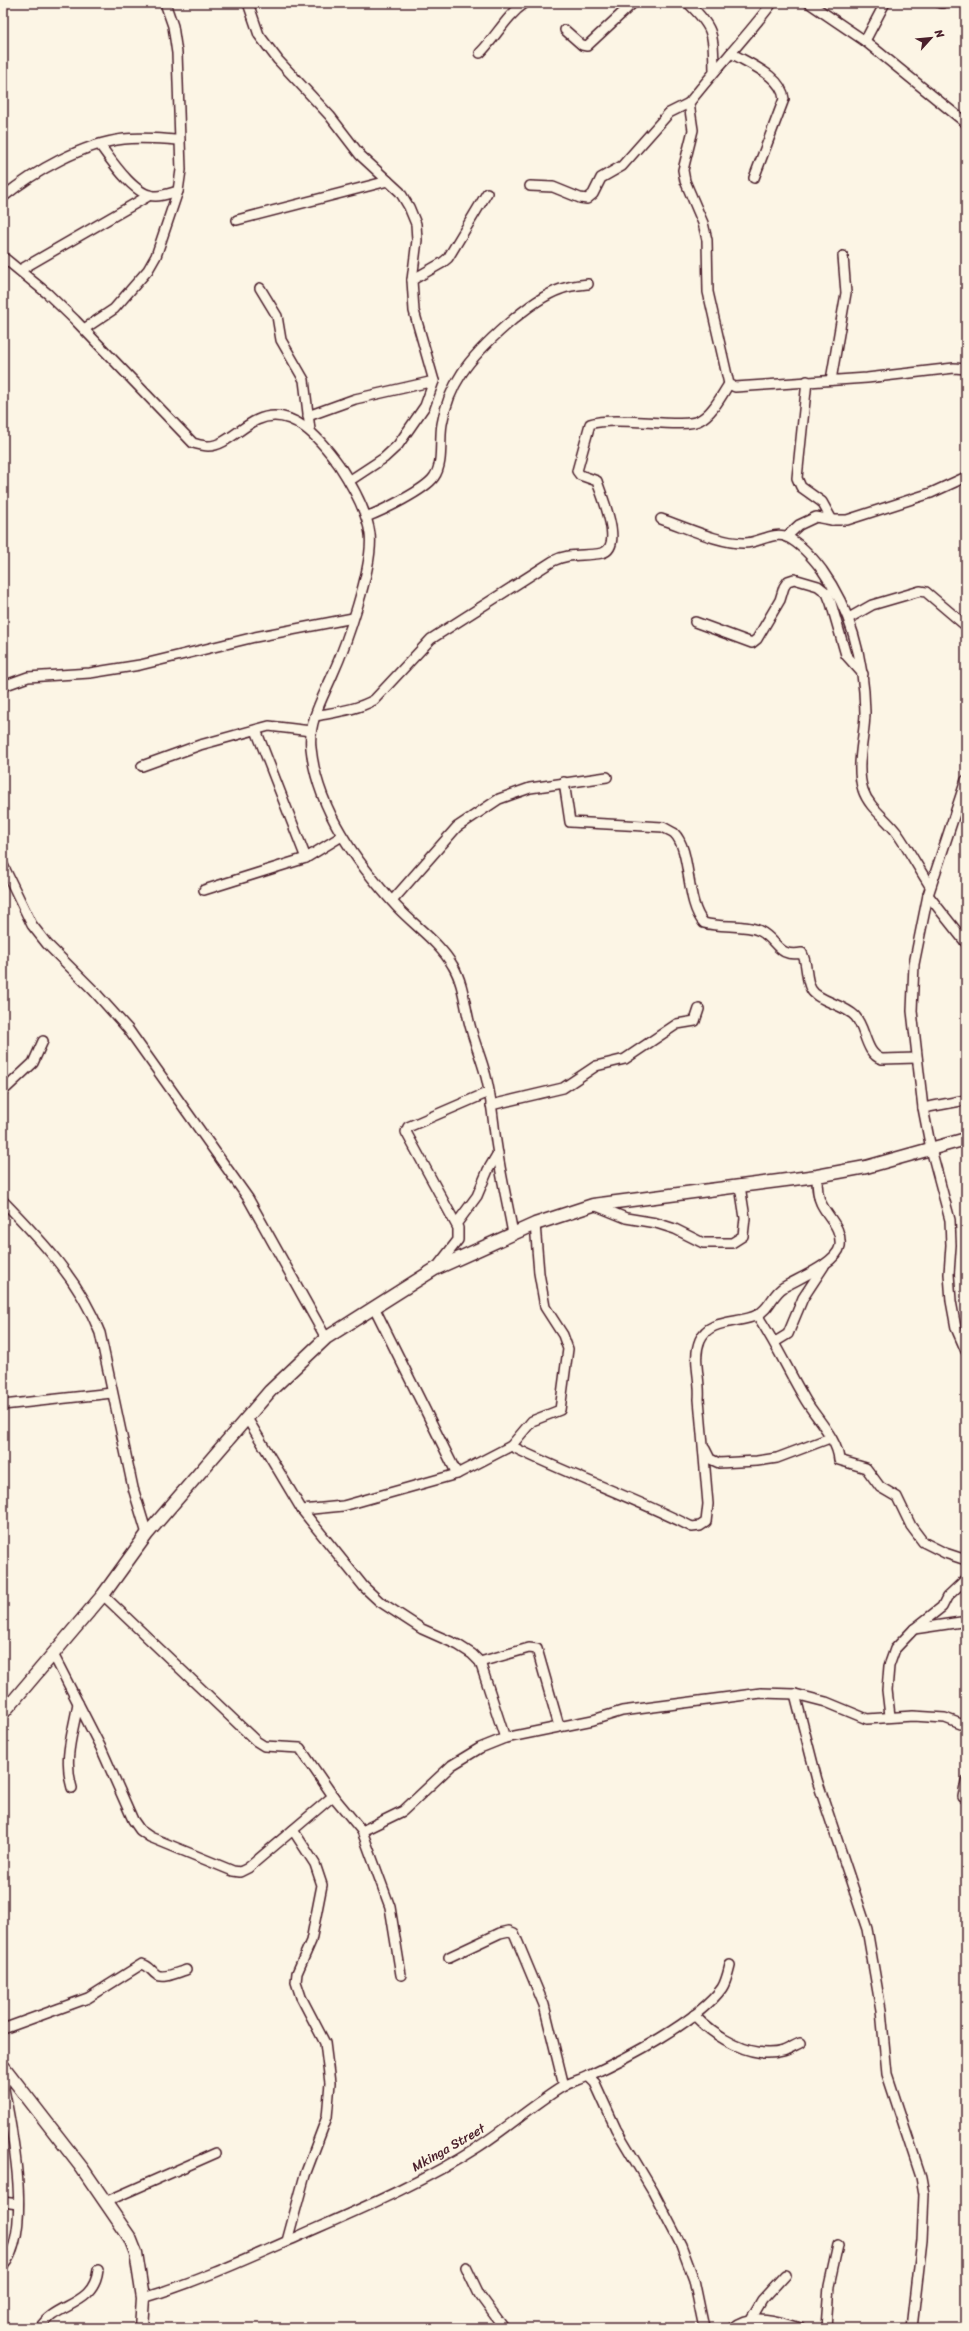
<svg xmlns="http://www.w3.org/2000/svg" width="969" height="2331" font-family="Sriracha,sans-serif">
<style>
.lines{fill:none;stroke-linecap:round;stroke-linejoin:round}
.street-casing{stroke:#4a1f2b;stroke-width:12}
.secondary-casing{stroke:#4a1f2b;stroke-width:15}
.street{stroke:#fcf5e5;stroke-width:9}
.secondary{stroke:#fcf5e5;stroke-width:12}
.labels{text-anchor:middle;stroke-width:3;stroke-linejoin:round;paint-order:stroke}
.street-label{font-size:13px;fill:#4a1f2b;stroke:#fcf5e5}
</style>
<rect width="100%" height="100%" fill="#fcf5e5"/>
<filter id="ink" filterUnits="userSpaceOnUse"><feTurbulence type="fractalNoise" baseFrequency=".025" numOctaves="2"/><feDisplacementMap in="SourceGraphic" scale="8" xChannelSelector="R" yChannelSelector="G"/><feConvolveMatrix kernelMatrix="1 2 1 2 8 2 1 2 1" color-interpolation-filters="sRGB"/></filter>
<g filter="url(#ink)">
<g class="lines">
<g class="street-casing">
<g id="street">
<polyline points="248,3 259,35 278,60 330,116 360,155 400,192 409,207 416,224 417,240 412,280 414,311 434,381 425,406 398,445 384,458 349,481"/>
<path d="M688,3C715,29 713,34 714,71"/>
<path d="M772,3C746,38 716,68 689,103L693,130L683,170L685,181L703,223L707,240L708,292L729,384L735,387L867,378L954,368L966,369"/>
<polyline points="809,3 865,41 966,123"/>
<polyline points="940,3 943,3"/>
<polyline points="565,30 582,45 587,46 633,3"/>
<polyline points="865,41 885,3"/>
<path d="M480,53C496,37 506,16 525,3"/>
<path d="M731,53C749,64 782,76 784,99L754,178"/>
<path d="M100,145C111,160 135,197 156,196C163,196 171,193 178,191"/>
<polyline points="530,186 553,187 580,198 587,199 593,194 601,178 622,166 669,113 689,103"/>
<path d="M3,197C35,171 82,144 124,139C141,137 161,139 179,140"/>
<polyline points="237,220 388,181"/>
<path d="M3,257L48,294L75,320L193,443C197,444 203,446 208,446C225,446 241,427 257,420C292,404 321,440 339,465C352,485 367,511 370,534C374,566 346,645 332,676C322,699 308,723 311,748C317,809 357,863 397,907C415,926 440,943 453,966C464,984 465,1009 471,1029C475,1044 481,1058 485,1073C492,1097 493,1124 497,1148C501,1177 508,1205 513,1234"/>
<polyline points="20,270 150,195"/>
<polyline points="412,280 442,263 448,258 487,193"/>
<polyline points="260,288 277,316 281,340 304,380 310,430"/>
<polyline points="84,329 114,309 148,270 156,256 178,191 181,170 177,53 173,26 165,3"/>
<polyline points="831,380 846,293 843,256"/>
<polyline points="807,381 797,478 801,487 822,502 832,520"/>
<polyline points="308,416 355,399 434,381"/>
<path d="M366,517C382,511 425,490 434,477C444,463 439,440 442,424C445,406 452,388 462,373C479,347 531,299 561,289C569,286 579,285 588,284"/>
<path d="M661,519C685,527 721,544 745,543C758,543 774,531 787,537C801,544 813,558 822,570C852,612 864,660 865,712C865,737 855,765 863,790C869,808 886,818 897,833C909,850 919,869 930,886"/>
<polyline points="786,537 799,525 816,517 832,520 847,520 931,493 966,477"/>
<polyline points="849,618 872,605 920,591 926,592 966,626"/>
<polyline points="695,622 752,643 757,639 780,600 784,587 788,581 794,579 818,586 827,593 831,603 846,655 863,674"/>
<polyline points="3,686 28,677 90,673 140,665 255,637 353,618"/>
<path d="M315,716C336,712 356,710 374,700L431,639L553,561C571,552 584,557 602,553C625,547 601,495 597,481L580,475L577,471L590,424C616,415 685,430 700,420C713,413 721,396 729,384"/>
<polyline points="256,730 306,858"/>
<polyline points="142,766 200,745 269,726 311,731"/>
<polyline points="966,780 928,895 914,964 912,1011 923,1108 931,1149 950,1220 951,1245 949,1274 951,1301 956,1328 966,1351"/>
<path d="M564,782L570,822L663,827C666,829 671,831 674,833C692,850 685,903 704,923C721,928 746,924 760,931C778,940 777,958 802,953C808,964 805,978 811,989C817,1001 843,1004 855,1016C866,1028 865,1054 882,1059L917,1058"/>
<polyline points="3,865 32,925 47,944 93,990 128,1029 248,1198 326,1338"/>
<polyline points="204,890 306,858 342,836"/>
<polyline points="928,895 966,943"/>
<polyline points="392,901 457,827 499,799 530,788 607,777"/>
<polyline points="3,1091 33,1063 43,1041"/>
<polyline points="491,1105 563,1088 596,1066 625,1059 677,1024 695,1021 699,1009"/>
<polyline points="923,1108 966,1100"/>
<path d="M3,1201C41,1240 80,1281 100,1333L133,1488L147,1534"/>
<polyline points="594,1205 626,1218 656,1223 675,1229 703,1243 732,1243 743,1236 745,1218 740,1186"/>
<polyline points="457,1223 477,1196 488,1170 498,1153"/>
<polyline points="437,1267 458,1240 458,1228 406,1132 408,1127 489,1092"/>
<polyline points="374,1307 457,1474"/>
<path d="M757,1315C776,1343 789,1373 806,1401C817,1419 838,1440 839,1460L866,1468L880,1487L897,1497L911,1526L923,1542L945,1553L966,1560"/>
<polyline points="775,1342 788,1334 803,1298 824,1266"/>
<polyline points="3,1405 112,1393"/>
<polyline points="247,1418 302,1510 364,1587 379,1601 422,1629 458,1645 472,1654 480,1662 505,1738"/>
<path d="M511,1446C571,1476 633,1497 692,1527L700,1526L706,1522L708,1504L699,1399C701,1379 692,1359 700,1340C709,1318 740,1324 757,1315C770,1309 772,1294 784,1287C797,1279 837,1263 840,1246C842,1227 828,1218 821,1203C817,1195 817,1185 817,1176"/>
<polyline points="705,1449 710,1459 719,1463 757,1461 777,1458 830,1438"/>
<polyline points="302,1510 343,1506 457,1474 511,1446 532,1421 560,1410 568,1349 563,1335 545,1307 539,1273 535,1224"/>
<polyline points="103,1595 256,1741 264,1746 300,1748 333,1796 362,1831 403,1811 452,1765 480,1748 505,1738 593,1720 622,1711 761,1693 795,1694 826,1702 867,1719 913,1716 945,1718 966,1726"/>
<polyline points="914,1629 961,1622 966,1623"/>
<polyline points="53,1654 101,1748 133,1820 140,1830 150,1837 233,1871 240,1872 248,1868 333,1796"/>
<polyline points="480,1662 529,1648 537,1649 559,1726"/>
<polyline points="795,1694 817,1780 867,1929 881,2010 887,2074 921,2177 924,2194 922,2240 912,2328"/>
<polyline points="890,1716 887,1690 889,1666 895,1649 914,1629 942,1607 947,1597 966,1579"/>
<path d="M72,1788C63,1757 73,1734 78,1703"/>
<polyline points="963,1797 966,1781"/>
<polyline points="362,1831 390,1907 401,1975"/>
<polyline points="449,1957 500,1933 509,1931 514,1933 544,2005 564,2086"/>
<path d="M694,2015C715,2037 751,2060 783,2051C789,2049 795,2045 800,2043"/>
<path d="M3,2029L88,1998L142,1964C150,1966 151,1971 157,1975C165,1979 178,1972 186,1970"/>
<polyline points="588,2076 595,2083 616,2129 653,2191 681,2245 694,2280 704,2328"/>
<polyline points="3,2202 18,2204"/>
<polyline points="105,2202 216,2153"/>
<polyline points="287,2241 305,2175 327,2117 330,2083 325,2043 301,1997 296,1982 297,1973 311,1941 322,1885 315,1864 293,1830"/>
<path d="M3,2266C33,2233 12,2130 4,2089L5,2081L9,2076"/>
<polyline points="466,2267 479,2294 504,2328"/>
<path d="M143,2298C197,2282 247,2259 299,2236C360,2209 422,2183 478,2147C507,2128 533,2105 562,2087C570,2082 580,2080 588,2076C625,2059 699,2021 722,1988C726,1982 728,1973 730,1965"/>
<polyline points="751,2319 762,2300 785,2275"/>
<path d="M40,2328C56,2302 94,2307 98,2270"/>
<path d="M733,2328C752,2312 779,2321 800,2328"/>
<polyline points="826,2328 829,2286 838,2245"/>
</g>
</g>
<g class="secondary-casing">
<g id="secondary">
<polyline points="3,1713 103,1595 147,1534 270,1391 326,1338 435,1269 535,1224 593,1205 817,1176 866,1167 966,1139"/>
<polyline points="3,2066 82,2168 130,2238 136,2253 143,2298 141,2328"/>
</g>
</g>
<use href="#street" class="street"/>
<use href="#secondary" class="secondary"/>
</g>
</g>
<g class="labels">
<g class="street-label">
<text transform="translate(448 2147) rotate(-30)" y="5">Mkinga Street</text>
</g>
</g>
<rect width="969" height="2331" fill="none" stroke="#fcf5e5" stroke-width="16"/>
<rect x="8" y="8" width="953" height="2315" fill="none" stroke="#4a1f2b" stroke-width="1.5" filter="url(#ink)"/>
<g transform="translate(931 38) rotate(63)" stroke="#fcf5e5" stroke-width="3" paint-order="stroke">
<path d="M0-3L7 15L0 10L-7 15Z" fill="#4a1f2b"/>
<text y="-6" font-size="11" font-weight="bold" text-anchor="middle" fill="#4a1f2b">N</text>
</g>
</svg>
